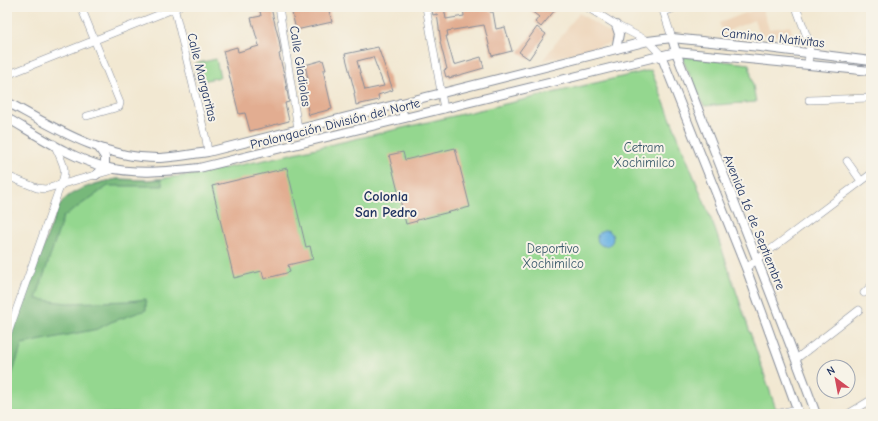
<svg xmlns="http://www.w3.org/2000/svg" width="878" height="421" font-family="'Comic Neue',sans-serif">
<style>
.built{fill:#eed6bb}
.green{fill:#94d78f;stroke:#588376}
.forest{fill:#77b87a;stroke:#49746c}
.water{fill:#6cb3e3;stroke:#4471a0}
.building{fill:#e2ad91;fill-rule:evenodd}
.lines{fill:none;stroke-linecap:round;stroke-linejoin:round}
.minor-casing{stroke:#868c98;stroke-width:8}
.major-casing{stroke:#868c98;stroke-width:10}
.minor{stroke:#fff;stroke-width:7}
.major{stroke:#fff;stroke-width:8}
.labels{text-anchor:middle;stroke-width:4;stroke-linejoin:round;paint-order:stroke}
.street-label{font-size:13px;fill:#1b2f5e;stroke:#f7f3e8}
.park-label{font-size:13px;fill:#39596a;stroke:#f7f3e8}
.neighbourhood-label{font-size:14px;font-weight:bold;fill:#1b2f5e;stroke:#f7f3e8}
</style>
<rect width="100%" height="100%" fill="#f7f3e8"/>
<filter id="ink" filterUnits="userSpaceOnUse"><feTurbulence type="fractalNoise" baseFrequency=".025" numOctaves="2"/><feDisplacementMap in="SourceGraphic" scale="8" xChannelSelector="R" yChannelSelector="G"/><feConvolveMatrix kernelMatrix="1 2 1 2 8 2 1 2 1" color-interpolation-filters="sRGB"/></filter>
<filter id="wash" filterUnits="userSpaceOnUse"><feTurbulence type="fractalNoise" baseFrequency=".012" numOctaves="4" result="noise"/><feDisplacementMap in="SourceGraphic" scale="16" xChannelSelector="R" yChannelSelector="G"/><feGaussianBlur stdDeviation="0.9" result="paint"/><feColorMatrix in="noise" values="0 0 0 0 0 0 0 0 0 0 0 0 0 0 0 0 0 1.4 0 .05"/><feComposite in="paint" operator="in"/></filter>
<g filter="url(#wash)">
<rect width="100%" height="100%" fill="#f2e8d2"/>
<g class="built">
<polygon points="762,7 769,29 790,26 796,46 791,47 788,37 760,34 754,20 730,30 724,36 719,23"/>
<polygon points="579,13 616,37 616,42 542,61"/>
</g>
<g class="green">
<polygon points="681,56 749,64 756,102 704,106"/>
<polygon points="216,59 220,77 198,82 194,64"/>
<polygon points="651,70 715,229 777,412 769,414 7,414 7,345 55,216 61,203 66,198 94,184 117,179 148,180 190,175 265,160"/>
</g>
<path class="forest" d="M117,179L148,180L161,179L163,186H108L63,217L36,299L67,303L129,301L146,299V310L111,322L98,329L22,344L7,390V345L55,216C57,211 59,206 62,202C72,189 101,182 117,179Z"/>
<circle class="water" cx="605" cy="238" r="8"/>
<g id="blocks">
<g class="building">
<polygon points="311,7 328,7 332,22 296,30 292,13 311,8"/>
<polygon points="431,7 444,7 446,19 464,16 463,7 489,7 490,12 493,12 496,29 505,27 512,51 492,56 484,25 447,31 448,36 446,36 454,65 481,57 484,68 449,78 449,76 446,77 444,70 447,69 440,42 441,42 437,14 433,15"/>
<polygon points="526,7 551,7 555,10 541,27 535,22 539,17"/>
<polygon points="271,8 279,40 281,53 279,54 285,78 289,102 285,103 289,121 250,131 245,113 239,114 223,51 237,47 238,52 259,46 251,18 261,16 260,11"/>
<polygon points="537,27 546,34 529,59 519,52"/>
<path d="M378,47L393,90L378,95L379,100L356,105L354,93H355L345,54ZM373,57L384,86L365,90L357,61Z"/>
<polygon points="323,60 326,70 323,70 332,109 309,115 301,81 308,79 305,65"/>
<polygon points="455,148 470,207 417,220 417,221 406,224 389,155 403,152 405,160"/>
<polygon points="287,168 306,247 310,246 313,259 288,265 290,272 264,279 262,271 234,278 212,186"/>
</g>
</g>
</g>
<g filter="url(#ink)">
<use href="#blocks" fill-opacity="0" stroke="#868c98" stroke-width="1"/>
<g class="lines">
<g class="minor-casing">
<g id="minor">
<polyline points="81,7 120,103 119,107 87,116"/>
<polyline points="174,7 206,139 208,152"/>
<polyline points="279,7 298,129"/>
<polyline points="426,7 444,109"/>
<polyline points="587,7 616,25 648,41 661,55"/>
<polyline points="662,7 672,38"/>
<polyline points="796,7 810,45 808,64"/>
<polyline points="664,12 677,7"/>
<polyline points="7,75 178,7"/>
<polyline points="809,100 870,98 871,96"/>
<polyline points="847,161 861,181"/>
<polyline points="7,176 37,188 45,189 116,169"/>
<polyline points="746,268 871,174"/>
<polyline points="864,293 871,286"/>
<path d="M7,336L58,192C69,169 64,166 54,144"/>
<polyline points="796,359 859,310"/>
<polyline points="776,414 797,409"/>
<polyline points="848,414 871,400"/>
</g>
</g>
<g class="major-casing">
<g id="major">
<polyline points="616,25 619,34 616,49"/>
<path d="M672,38L676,52C722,173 772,293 816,414"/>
<polyline points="661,55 746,268 799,414"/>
<path d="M7,102C55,128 103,159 160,158C176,157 192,154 208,152L648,41L672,38L760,47L871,61"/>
<polyline points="400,103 404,118"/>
<path d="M7,118C37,135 71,158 105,167C136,175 168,171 199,168L676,52L871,71"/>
<polyline points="96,175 105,167 105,157 99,148"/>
</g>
</g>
<use href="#minor" class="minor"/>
<use href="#major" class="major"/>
</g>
</g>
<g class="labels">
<g class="street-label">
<text transform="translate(773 37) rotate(6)" y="5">Camino a Nativitas</text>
<text transform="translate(301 66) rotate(81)" y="5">Calle Gladiolas</text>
<text transform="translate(203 77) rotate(76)" y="5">Calle Margaritas</text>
<text transform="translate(335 123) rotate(-14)" y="5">Prolongación División del Norte</text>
<text transform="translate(755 222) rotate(68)" y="5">Avenida 16 de Septiembre</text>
</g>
<g class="park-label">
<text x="644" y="152">Cetram<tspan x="644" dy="15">Xochimilco</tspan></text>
<text x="553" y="253">Deportivo<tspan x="553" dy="15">Xochimilco</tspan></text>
</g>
<g class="neighbourhood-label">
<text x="386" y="201">Colonia<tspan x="386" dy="16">San Pedro</tspan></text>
</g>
</g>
<rect width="878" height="421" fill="none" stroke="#f7f3e8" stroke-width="24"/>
<g transform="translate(836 379) rotate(328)"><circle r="19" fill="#f7f3e8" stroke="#9fa5b1"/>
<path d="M0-3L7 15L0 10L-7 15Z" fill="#d1495b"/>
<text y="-6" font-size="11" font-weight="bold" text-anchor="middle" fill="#1b2f5e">N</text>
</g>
</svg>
